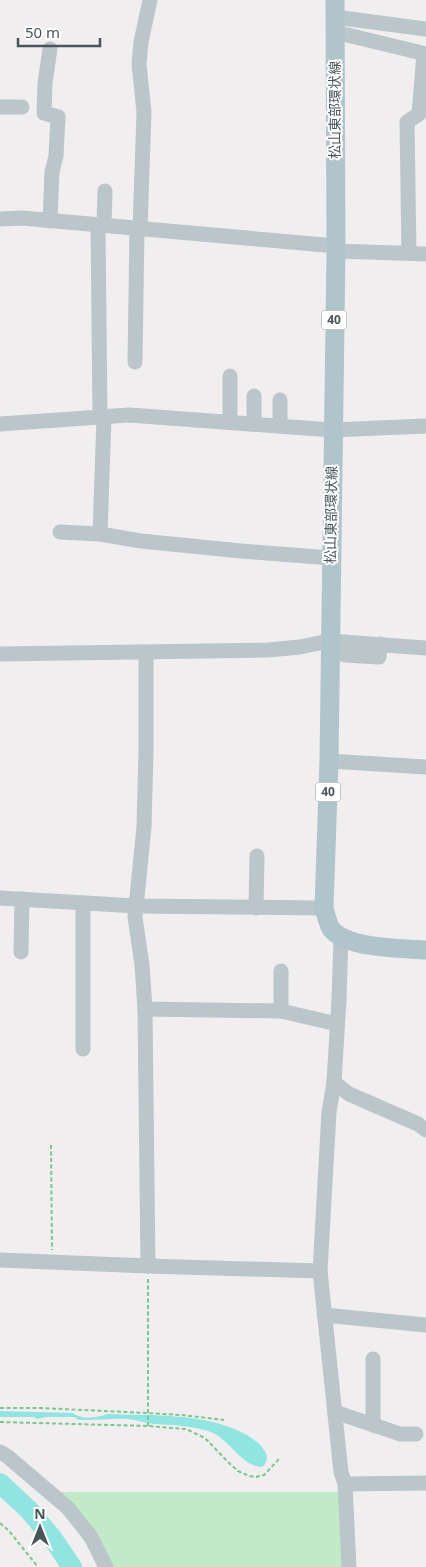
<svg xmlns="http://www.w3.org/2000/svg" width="426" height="1567" font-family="'Noto Sans','Noto Sans JP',sans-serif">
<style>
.green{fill:#c0ebc6}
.water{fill:#90e4e2}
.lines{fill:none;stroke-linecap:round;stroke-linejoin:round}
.river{stroke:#90e4e2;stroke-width:20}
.path{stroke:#7bc68f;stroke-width:2;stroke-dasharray:4 2.5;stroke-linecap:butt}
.minor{stroke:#bbc6ca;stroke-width:15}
.major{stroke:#b0c4cb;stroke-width:19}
.labels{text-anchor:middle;stroke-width:4;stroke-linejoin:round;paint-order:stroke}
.shield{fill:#fff;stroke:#7f898c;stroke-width:1}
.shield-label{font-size:12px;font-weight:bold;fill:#48565a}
.street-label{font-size:14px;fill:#48565a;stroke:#fff}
</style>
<rect width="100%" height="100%" fill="#f1eeef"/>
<path class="green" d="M57,1492H341L345,1567H112C97,1532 89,1515 57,1492Z"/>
<path class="water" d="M0,1411L73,1413C82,1420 97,1418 107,1414C153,1416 205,1412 247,1435C253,1439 260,1443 264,1450C268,1456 268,1462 262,1467C240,1466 229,1437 208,1431C191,1426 173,1425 155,1424C145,1423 137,1420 128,1419C114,1418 99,1420 85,1420H79L74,1417H46L37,1419L34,1417H0Z"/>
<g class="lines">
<polyline class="river" points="0,1483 29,1510 53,1539 72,1567"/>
<g class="path">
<polyline points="51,1145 52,1250"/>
<polyline points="148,1279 148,1426"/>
<polyline points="0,1408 41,1408 147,1413 181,1415 224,1420"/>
<polyline points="0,1422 148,1426 186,1429 205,1438 229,1463 238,1471 249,1476 256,1477 264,1475 279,1459"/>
<polyline points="0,1523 9,1531 38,1567"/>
</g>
<g class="minor">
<polyline points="335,17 426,29"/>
<polyline points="335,32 426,54"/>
<polyline points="0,107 22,107"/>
<polyline points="0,219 22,218 336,246"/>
<polyline points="50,221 52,172 56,156 58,117 44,113 45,83 50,49"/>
<polyline points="98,225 100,417"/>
<polyline points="104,225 105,191"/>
<polyline points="140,229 144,112 139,64 141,42 150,0"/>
<polyline points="336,251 426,254"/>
<polyline points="409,253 407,122 419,114 424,54"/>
<polyline points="135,362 137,228"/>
<polyline points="230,376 230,422"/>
<polyline points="254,396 254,424"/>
<polyline points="280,400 280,426"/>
<polyline points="0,424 129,415 332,430 426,426"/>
<polyline points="60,532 100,534 141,541 241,551 331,558"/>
<polyline points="100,534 104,417"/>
<polyline points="345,642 345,655 379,657 380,644"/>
<polyline points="146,653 146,752 144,827 135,917 142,965 145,1009 148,1266"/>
<polyline points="0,654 268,650 300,647 329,641 426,648"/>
<polyline points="329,761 426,767"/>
<polyline points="0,898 136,906 324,908"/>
<polyline points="83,903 83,1049"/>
<polyline points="256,908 257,856"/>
<polyline points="341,937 339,1000 334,1082 329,1112 320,1271 341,1472 345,1484 349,1567"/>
<polyline points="21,952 22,899"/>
<polyline points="145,1009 281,1011 337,1024"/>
<polyline points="281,1011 281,971"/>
<polyline points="334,1082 349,1094 418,1124 426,1130"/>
<polyline points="0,1260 148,1266 320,1271"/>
<polyline points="324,1315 426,1325"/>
<polyline points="373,1359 373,1425"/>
<polyline points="335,1412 400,1434 416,1434"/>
<polyline points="0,1452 7,1456 68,1508 91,1537 106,1567"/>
<polyline points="345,1484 426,1483"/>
</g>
<path class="major" d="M335,0L336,251L329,761L324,908C326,915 328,925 332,930C350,949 401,948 426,950"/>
</g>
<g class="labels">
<g class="shield">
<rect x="321.5" y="310.5" width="25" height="19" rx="4"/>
<rect x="315.5" y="782.5" width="25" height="19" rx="4"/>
</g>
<g class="shield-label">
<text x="334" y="324">40</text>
<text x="328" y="796">40</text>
</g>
<g class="street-label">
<text transform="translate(335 110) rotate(-90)" y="5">松山東部環状線</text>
<text transform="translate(331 515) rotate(-89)" y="5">松山東部環状線</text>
</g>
</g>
<g transform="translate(40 1527)" stroke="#ffffff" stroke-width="4" paint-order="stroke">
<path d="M0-4L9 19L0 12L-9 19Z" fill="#48565a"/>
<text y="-8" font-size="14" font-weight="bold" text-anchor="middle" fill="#48565a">N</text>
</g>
<path d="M18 38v8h82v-8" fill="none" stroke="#48565a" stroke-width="2.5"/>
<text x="25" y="38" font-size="15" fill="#48565a" stroke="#ffffff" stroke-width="4" paint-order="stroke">50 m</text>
</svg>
